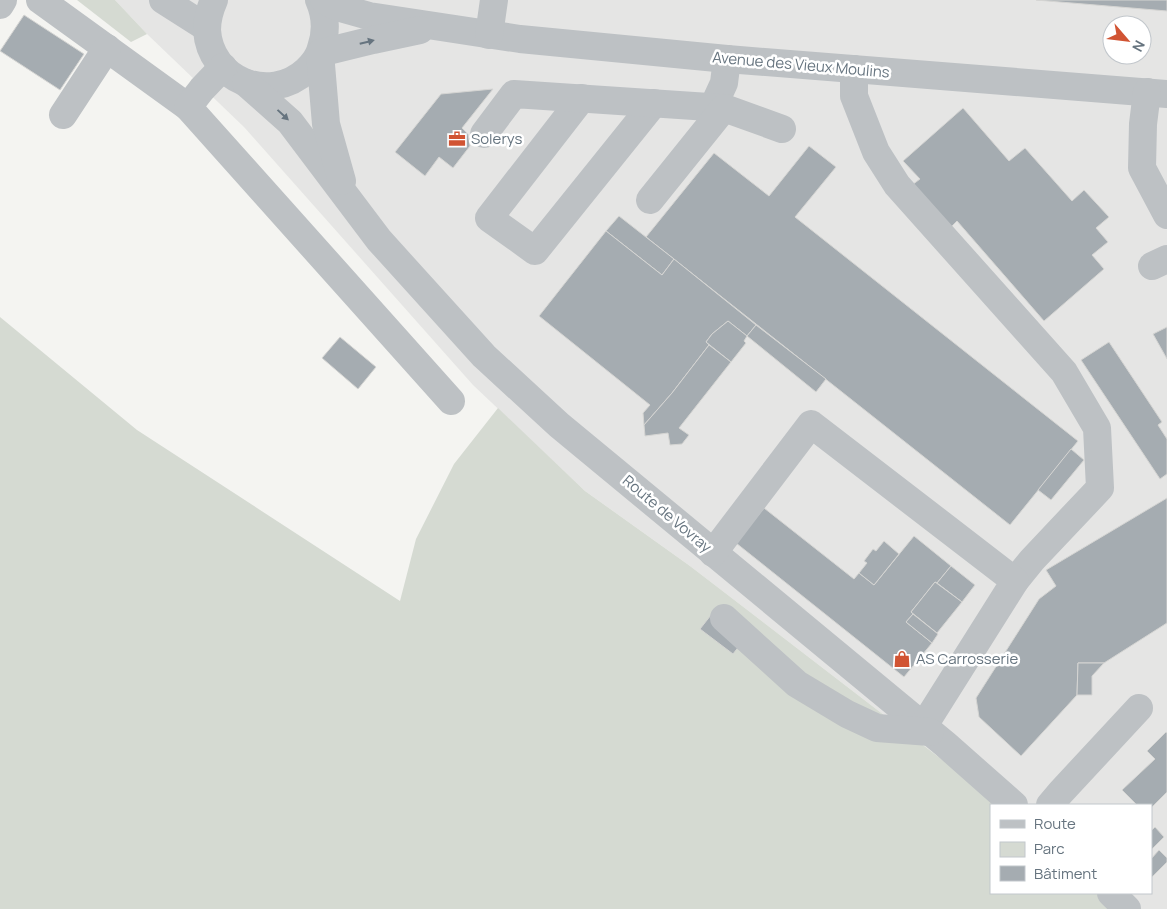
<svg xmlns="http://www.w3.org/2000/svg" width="1167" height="909" font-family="Manrope,sans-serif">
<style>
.built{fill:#e5e5e4;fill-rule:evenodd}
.green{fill:#d5dad2}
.building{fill:#a5acb1;stroke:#d5d5d3}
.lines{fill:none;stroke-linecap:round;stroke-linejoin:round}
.minor{stroke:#bdc1c4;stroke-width:28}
.oneway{fill:#66747f}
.labels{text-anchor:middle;stroke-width:5;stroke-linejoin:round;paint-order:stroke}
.street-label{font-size:15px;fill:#66747f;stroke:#fff}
.poi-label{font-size:15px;fill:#66747f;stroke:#fff;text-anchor:start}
</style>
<rect width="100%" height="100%" fill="#f4f4f1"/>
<path class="built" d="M115,0H1167V909H1126L1107,893H1151V805H1001L690,566L585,491L473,385L244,127L147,34ZM1112,25H1142V55H1112Z"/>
<g class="green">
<polygon points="77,0 115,0 147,34 131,42"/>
<polygon points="0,317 137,430 400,601 416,539 454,464 498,408 585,491 690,566 1001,805 991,805 991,893 1107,893 1126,909 0,909"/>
</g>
<g class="building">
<polygon points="1036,0 1167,0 1167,11"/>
<polygon points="24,15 84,54 60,90 0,51"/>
<polygon points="493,89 462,128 468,134 470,146 453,168 439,157 425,176 395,152 441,94"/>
<polygon points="963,108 1009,161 1025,148 1072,201 1084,190 1109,217 1096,228 1108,242 1092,255 1104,269 1044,321 957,221 950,228 912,185 920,179 903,161"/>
<polygon points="809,146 836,167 795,217 1078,441 1010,525 646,237 714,153 769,196"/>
<polygon points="619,216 674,259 662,275 606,231"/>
<polygon points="606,231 662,275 674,259 756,325 747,336 728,321 712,334 706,342 709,345 672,393 644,425 643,413 650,405 539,316"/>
<polygon points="728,321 747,336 744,341 746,343 731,362 706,342 712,334"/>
<polygon points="756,325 826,379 816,392 747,336"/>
<polygon points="1167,327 1167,359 1153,334"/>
<polygon points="340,337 376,367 358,389 322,358"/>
<polygon points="1109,342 1162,422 1158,425 1167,439 1167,474 1160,479 1081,360"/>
<polygon points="709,345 731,362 679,428 689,435 682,444 670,445 668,433 645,436 644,425 672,393"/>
<polygon points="1071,449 1084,460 1051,500 1038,490"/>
<polygon points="1167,498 1167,623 1104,663 1078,663 1077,695 1021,756 979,717 976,698 1039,599 1056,586 1046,570"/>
<polygon points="764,508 854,579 859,573 874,585 914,536 951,566 937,583 935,582 911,612 913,614 906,622 932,643 904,677 736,543"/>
<polygon points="884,541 899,554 874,585 859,573 867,563 864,561 873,549 876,551"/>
<polygon points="951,566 975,585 962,602 937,583"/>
<polygon points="935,582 962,602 937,633 911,612"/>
<polygon points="913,614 938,634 932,643 906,622"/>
<polygon points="711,615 743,641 733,654 700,629"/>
<polygon points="1078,663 1104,663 1092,676 1092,695 1077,695"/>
<polygon points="1166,732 1167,733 1167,792 1151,808 1151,805 1137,805 1122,790 1155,759 1147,751"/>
<polygon points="1155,827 1164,837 1151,850 1151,831"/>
<polygon points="1159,850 1167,858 1167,862 1151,878 1151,859"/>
</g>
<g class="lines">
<g class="minor">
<polyline points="40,0 188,107"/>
<polyline points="163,0 207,28"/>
<path d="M214,0C210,9 207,19 207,30C210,80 269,105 307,70C313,64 319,57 321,48C327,31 326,16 319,0"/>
<polyline points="324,0 337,7 369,16 520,39 727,59 1167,94"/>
<polyline points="0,5 3,0"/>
<polyline points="489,35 494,0"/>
<polyline points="223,67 202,89 188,107 451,401"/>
<polyline points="854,69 854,96 876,152 897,185 1064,372 1097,428 1100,488 1032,560 1015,581"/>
<polyline points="246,83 290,122 379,240 484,356 559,425 945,744 1014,805"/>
<polyline points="1147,92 1143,124 1142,168 1167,215"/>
<polyline points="582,98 489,218 535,251 654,103"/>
<polyline points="713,107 724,83 727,59"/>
<polyline points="63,115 107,48"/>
<polyline points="484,134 514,94 724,108"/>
<polyline points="342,181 326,124 320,53 373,40 420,30"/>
<polyline points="650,200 724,108 782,129"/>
<polyline points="1152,266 1167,259"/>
<polyline points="713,553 811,424 1015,581 923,727"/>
<polyline points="724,618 797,684 847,714 877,728 930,732"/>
<polyline points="1050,805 1061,792 1139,708"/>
<polyline points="1111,893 1127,909"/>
</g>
</g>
<defs><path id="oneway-solid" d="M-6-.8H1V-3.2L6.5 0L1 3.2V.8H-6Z" transform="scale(1.25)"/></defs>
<g class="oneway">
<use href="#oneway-solid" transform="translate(367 42) rotate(-14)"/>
<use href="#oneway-solid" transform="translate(283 115) rotate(43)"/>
</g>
<defs>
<g id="office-bare" transform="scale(1.35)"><path d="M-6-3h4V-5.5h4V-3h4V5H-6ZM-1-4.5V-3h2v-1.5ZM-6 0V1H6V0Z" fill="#d15433" stroke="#fff" stroke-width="2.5" paint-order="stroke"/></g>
<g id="shop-bare" transform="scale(1.35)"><path d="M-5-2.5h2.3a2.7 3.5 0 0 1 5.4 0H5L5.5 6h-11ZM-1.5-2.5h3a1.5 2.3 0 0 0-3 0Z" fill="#d15433" stroke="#fff" stroke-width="2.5" paint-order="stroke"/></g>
</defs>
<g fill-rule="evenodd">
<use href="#office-bare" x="457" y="139"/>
<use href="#shop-bare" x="902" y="659"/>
</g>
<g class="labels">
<g class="street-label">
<text transform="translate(801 65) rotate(5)" y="5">Avenue des Vieux Moulins</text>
<text transform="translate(667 514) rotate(40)" y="5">Route de Vovray</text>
</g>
<g class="poi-label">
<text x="471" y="144">Solerys</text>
<text x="916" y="664">AS Carrosserie</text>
</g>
</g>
<rect x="990" y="804" width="162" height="90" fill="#ffffff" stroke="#c2c7cc"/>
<rect x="1000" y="820" width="25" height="8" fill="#bdc1c4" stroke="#c2c7cc"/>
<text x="1034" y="829" font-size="15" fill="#66747f">Route</text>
<rect x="1000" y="842" width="25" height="15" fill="#d5dad2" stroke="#c2c7cc"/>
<text x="1034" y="854" font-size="15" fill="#66747f">Parc</text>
<rect x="1000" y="866" width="25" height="15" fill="#a5acb1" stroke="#c2c7cc"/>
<text x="1034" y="879" font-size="15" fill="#66747f">Bâtiment</text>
<g transform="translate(1127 40) rotate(118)"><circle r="24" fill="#ffffff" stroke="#c2c7cc"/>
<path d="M0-4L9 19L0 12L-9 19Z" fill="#d15433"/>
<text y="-8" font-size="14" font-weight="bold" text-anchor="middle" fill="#66747f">N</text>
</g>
</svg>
